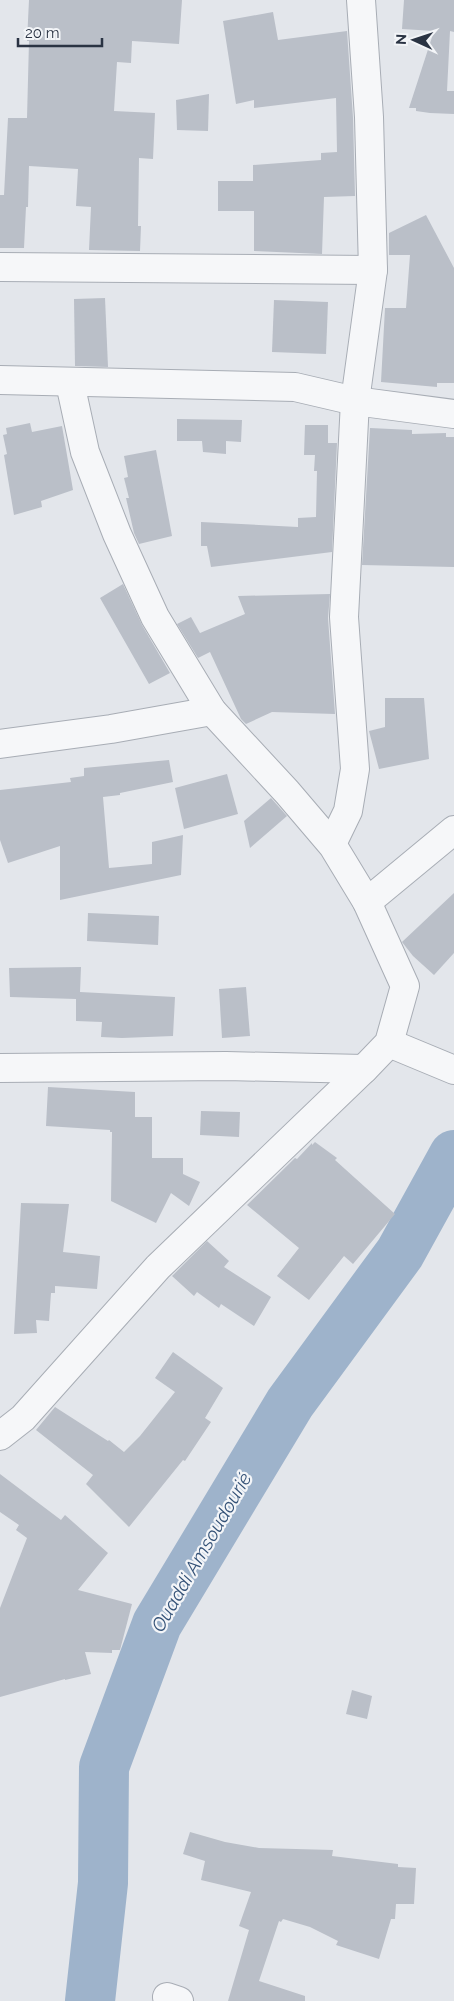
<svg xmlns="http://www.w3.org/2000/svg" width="454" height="2001" font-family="Raleway,sans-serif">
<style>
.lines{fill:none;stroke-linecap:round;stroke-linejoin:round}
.river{stroke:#9eb3cb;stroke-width:50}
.building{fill:#babfc8}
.minor-casing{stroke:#a8adb5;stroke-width:30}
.minor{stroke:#f6f7f9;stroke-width:28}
.labels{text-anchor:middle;stroke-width:4.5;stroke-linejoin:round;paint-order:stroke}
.water-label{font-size:19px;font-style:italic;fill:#345277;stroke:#f3f5f8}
</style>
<rect width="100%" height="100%" fill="#e3e6eb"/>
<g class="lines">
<polyline class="river" points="90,2001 103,1883 104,1767 157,1624 290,1403 400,1253 454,1155"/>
</g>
<g class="building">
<polygon points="29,0 182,0 179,44 132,41 131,63 117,62 114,111 155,113 153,159 139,158 138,226 141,226 140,251 89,250 91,207 76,206 78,169 29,166 28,207 26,207 24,248 0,248 0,195 4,195 8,118 27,118 29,41 27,41"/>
<polygon points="404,0 454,0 454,32 450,31 447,91 454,91 454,114 430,113 416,111 416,108 409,108 434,31 402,29"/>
<polygon points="273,12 278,40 347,31 353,118 355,196 324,197 322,254 254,251 254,211 218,211 218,181 253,181 253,165 321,160 321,153 337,152 336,98 254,108 254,100 236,104 223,21"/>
<polygon points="209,94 208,131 177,130 176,100"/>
<polygon points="426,215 454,268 454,383 437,383 437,387 381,382 385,308 406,308 410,255 389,255 389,233"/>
<polygon points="105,298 108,367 75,366 74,299"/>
<polygon points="274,300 328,302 326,354 272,352"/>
<polygon points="177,419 242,420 241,442 226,441 226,454 203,452 202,441 177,441"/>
<polygon points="30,423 32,432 62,426 73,490 41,501 42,507 14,515 4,455 7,454 3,435 7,434 6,428"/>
<polygon points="305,425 328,425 328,443 337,443 332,552 211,567 207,546 201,546 201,522 298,527 298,518 316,517 317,471 314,471 315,455 304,455"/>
<polygon points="370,428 412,430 412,434 446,433 446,437 454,437 454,567 362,565"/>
<polygon points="156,450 172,536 139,544 134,533 126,498 129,498 124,478 128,477 124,456"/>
<polygon points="123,584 142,625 170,673 149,684 100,598"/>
<polygon points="330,594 328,618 335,714 272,712 246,724 241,719 210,652 198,658 177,624 191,617 200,633 245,614 238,596"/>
<polygon points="385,698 424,698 429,759 379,769 369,731 385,727"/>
<polygon points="169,760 173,782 120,793 120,795 103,797 109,868 152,864 152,842 183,835 181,875 60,900 60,846 8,863 0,840 0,790 71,782 70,778 84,776 84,768"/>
<polygon points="227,774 238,814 184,829 175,788"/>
<polygon points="271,798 287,816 250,848 244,821"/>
<polygon points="454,893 454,953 434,975 413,956 402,942"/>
<polygon points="88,913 159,916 158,945 87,941"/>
<polygon points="81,967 80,992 175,997 173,1036 122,1038 101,1037 102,1022 76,1021 76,999 10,997 9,968"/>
<polygon points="246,987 250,1036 222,1038 219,989"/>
<polygon points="48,1087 135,1092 135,1117 152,1117 152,1158 183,1158 183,1174 200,1182 189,1206 171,1193 156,1223 111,1201 112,1132 110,1132 110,1130 46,1126"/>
<polygon points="201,1111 240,1112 239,1137 200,1135"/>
<polygon points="315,1142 337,1158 335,1160 395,1214 353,1264 344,1256 309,1300 277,1276 299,1248 247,1205 295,1158 297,1159 312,1143 312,1145"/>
<polygon points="21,1203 69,1204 63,1252 100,1256 97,1289 55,1286 55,1293 51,1293 49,1321 36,1320 37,1333 14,1334"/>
<polygon points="207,1241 229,1261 224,1267 271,1297 254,1326 221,1304 219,1308 197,1292 194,1296 172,1276"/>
<polygon points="173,1352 223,1388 205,1418 211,1422 185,1461 183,1460 129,1527 86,1484 93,1475 36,1430 55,1407 108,1441 109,1440 124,1452 140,1436 175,1392 155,1378"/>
<polygon points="0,1474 61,1520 65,1515 108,1553 78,1590 132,1604 120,1650 112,1650 112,1653 85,1652 91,1674 65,1680 65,1679 0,1697 0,1608 27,1538 16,1530 19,1525 0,1512"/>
<polygon points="352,1690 372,1696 367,1719 346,1714"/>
<polygon points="190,1832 225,1842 259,1848 333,1850 332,1856 398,1864 398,1867 416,1868 414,1904 396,1904 395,1919 391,1919 379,1959 336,1945 338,1941 310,1927 283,1919 281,1922 279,1921 259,1981 305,1996 305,2001 228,2001 249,1930 239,1926 251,1892 201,1880 205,1861 183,1854"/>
</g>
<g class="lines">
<g class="minor-casing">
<g id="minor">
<polyline points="0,267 373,270"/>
<polyline points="0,380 295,387 355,401 454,414"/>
<polyline points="0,744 111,729 212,711"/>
<polyline points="332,844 348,811 355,769 344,617 355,401 373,270 369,117 361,0"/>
<polyline points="367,902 454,830"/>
<polyline points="389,1043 454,1070"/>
<polyline points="0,1068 226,1066 364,1069 389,1043 405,986 367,902 333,846 287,792 212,711 155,617 117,534 85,452 70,383"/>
<polyline points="0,1436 23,1418 158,1267 364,1069"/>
<polyline points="167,1997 179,2001"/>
</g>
</g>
<use href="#minor" class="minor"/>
</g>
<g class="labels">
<g class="water-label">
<text transform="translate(201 1552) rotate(-60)" y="7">Ouaddi Amsoudourié</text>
</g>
</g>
<g transform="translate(414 40) rotate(273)" stroke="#f3f5f8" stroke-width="4" paint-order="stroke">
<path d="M0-4L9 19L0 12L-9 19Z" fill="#2a3343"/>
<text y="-8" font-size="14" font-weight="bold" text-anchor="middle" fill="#2a3343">N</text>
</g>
<path d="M18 38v8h84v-8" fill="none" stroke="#2a3343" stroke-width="2.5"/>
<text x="25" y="38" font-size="15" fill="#2a3343" stroke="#f3f5f8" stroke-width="4" paint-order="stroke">20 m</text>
</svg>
